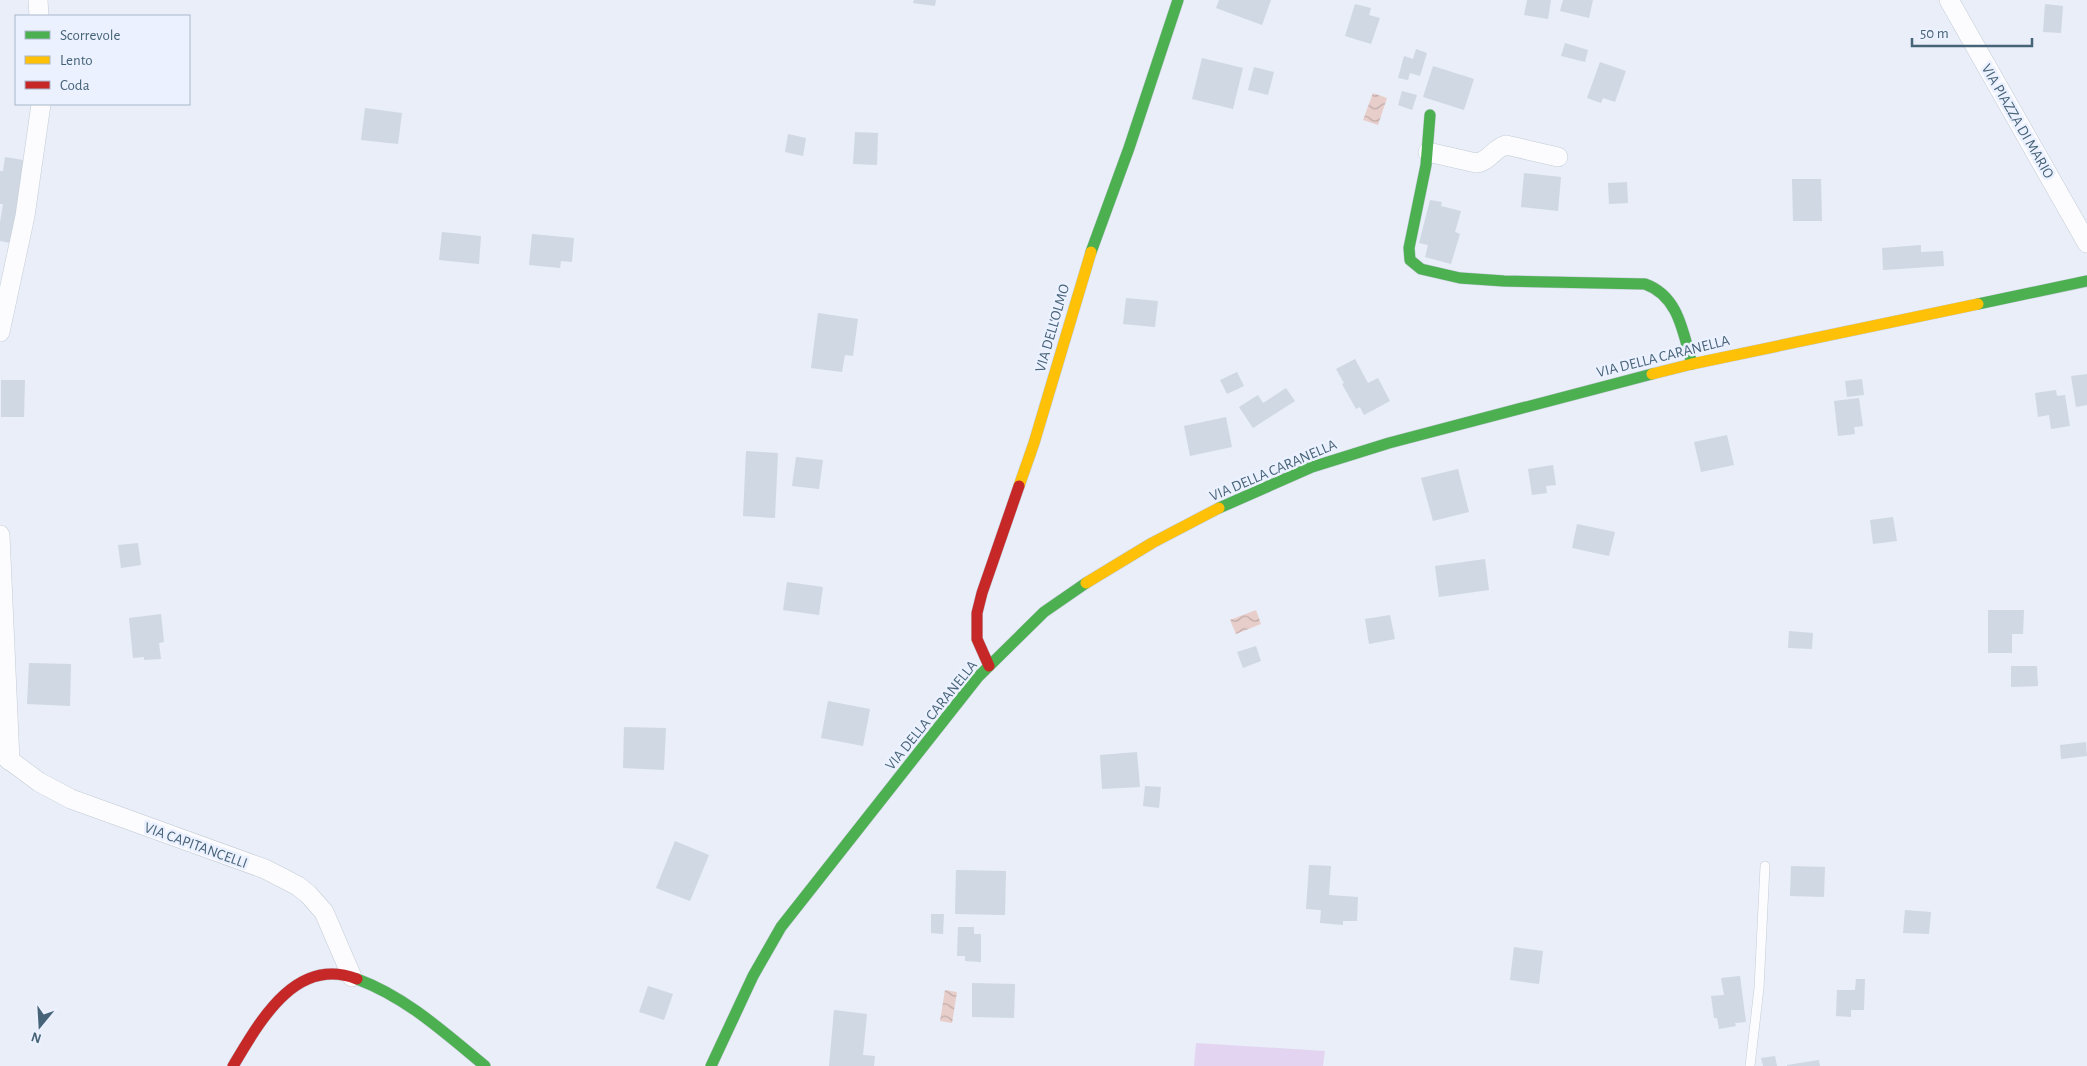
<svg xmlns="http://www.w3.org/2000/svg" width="2087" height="1066" font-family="'Alegreya Sans',sans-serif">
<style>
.garden{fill:#e3d5f1}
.water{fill:url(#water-waves)}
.building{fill:#cfd8e3}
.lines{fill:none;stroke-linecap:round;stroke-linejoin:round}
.lane-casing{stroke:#c4cdd7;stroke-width:10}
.street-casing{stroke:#c4cdd7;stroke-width:20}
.fast-casing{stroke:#c2cbd7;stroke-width:12}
.slow-casing{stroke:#c2cbd7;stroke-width:12}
.jam-casing{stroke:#c2cbd7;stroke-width:12}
.lane{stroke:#fcfcfe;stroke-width:9}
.street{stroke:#fcfcfe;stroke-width:19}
.fast{stroke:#4caf50;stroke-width:11}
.slow{stroke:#ffc107;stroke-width:11}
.jam{stroke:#c62828;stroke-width:11}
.labels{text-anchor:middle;stroke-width:5;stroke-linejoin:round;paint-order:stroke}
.street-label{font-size:15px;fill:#476378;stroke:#ebf1ff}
</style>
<defs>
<pattern id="water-waves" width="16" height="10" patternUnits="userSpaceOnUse" patternTransform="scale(1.25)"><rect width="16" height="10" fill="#e8ceca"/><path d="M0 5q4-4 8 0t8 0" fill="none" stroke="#beaba9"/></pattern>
</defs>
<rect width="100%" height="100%" fill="#e9eef8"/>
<polygon class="garden" points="1196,1043 1325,1051 1323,1066 1194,1066"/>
<g class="water">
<polygon points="1373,93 1387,98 1378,125 1363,120"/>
<polygon points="1256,610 1261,624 1236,634 1230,620"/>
<polygon points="945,990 957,992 952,1023 940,1021"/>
</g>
<g class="building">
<polygon points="914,0 936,0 935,6 913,3"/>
<polygon points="1219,0 1271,0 1262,25 1216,8"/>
<polygon points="1527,0 1551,0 1548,19 1524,15"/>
<polygon points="1563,0 1593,0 1589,18 1560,11"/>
<polygon points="1355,4 1371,8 1369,15 1380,18 1371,44 1345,36"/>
<polygon points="2045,4 2063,6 2061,33 2043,32"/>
<polygon points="1565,43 1588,50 1585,62 1561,56"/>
<polygon points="1416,49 1427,53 1420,76 1410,73 1408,80 1398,78 1404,56 1413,59"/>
<polygon points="1202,58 1243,68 1233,109 1192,99"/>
<polygon points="1600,62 1626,71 1615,102 1603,98 1601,103 1587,98"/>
<polygon points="1433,66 1474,79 1464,110 1423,97"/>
<polygon points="1254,67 1274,72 1268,95 1248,90"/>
<polygon points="1402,91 1417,95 1412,110 1398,105"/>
<polygon points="365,108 402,113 398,144 361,140"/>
<polygon points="855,132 878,133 877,165 853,164"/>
<polygon points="788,134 806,138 803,156 785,152"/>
<polygon points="5,157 29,161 15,244 0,241 0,222 3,204 0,204 0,171 3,171"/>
<polygon points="1524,173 1561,177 1558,211 1521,207"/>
<polygon points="1792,179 1821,179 1822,221 1793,221"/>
<polygon points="1627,182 1628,203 1609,204 1608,183"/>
<polygon points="1430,200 1442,202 1441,206 1461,211 1455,232 1460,234 1451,264 1425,257 1428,245 1419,243"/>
<polygon points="442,232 481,236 479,264 439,260"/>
<polygon points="532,234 574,238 572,262 561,261 560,268 529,265"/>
<polygon points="1921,245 1921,252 1943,251 1944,266 1883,270 1882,248"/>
<polygon points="1126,298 1158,301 1155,327 1123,324"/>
<polygon points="818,313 858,319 853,356 845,355 842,372 811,368"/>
<polygon points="1355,359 1368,383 1378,378 1390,401 1364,415 1360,407 1356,409 1342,384 1344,383 1336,369"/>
<polygon points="1237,372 1244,386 1227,394 1220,380"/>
<polygon points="2087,374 2087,405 2076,407 2071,376"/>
<polygon points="1862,379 1864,395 1847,397 1845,381"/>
<polygon points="1,380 25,380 24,417 1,417"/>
<polygon points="1286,388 1295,401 1253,428 1239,407 1258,395 1263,403"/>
<polygon points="2056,390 2057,396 2065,395 2070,426 2051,429 2049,415 2038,417 2035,393"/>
<polygon points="1859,398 1863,426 1854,427 1855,434 1838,436 1834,401"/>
<polygon points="1226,417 1232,447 1190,456 1184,426"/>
<polygon points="1727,435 1734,465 1701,472 1694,442"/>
<polygon points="746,451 778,453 775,518 743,516"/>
<polygon points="796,457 823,460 819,489 792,486"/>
<polygon points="1553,465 1556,485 1546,486 1547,493 1532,495 1528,469"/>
<polygon points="1458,469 1469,512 1433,521 1421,478"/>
<polygon points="1893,517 1897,541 1873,544 1870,520"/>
<polygon points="1577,524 1615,532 1609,556 1572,548"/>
<polygon points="138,543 141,565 121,568 118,545"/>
<polygon points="1485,559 1489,590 1439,597 1435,566"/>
<polygon points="787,582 823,587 819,615 783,610"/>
<polygon points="1988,610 2024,610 2023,634 2012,634 2012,653 1988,653"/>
<polygon points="161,614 164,642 159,643 161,659 144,660 144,657 133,658 129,618"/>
<polygon points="1390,615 1395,639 1369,644 1365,619"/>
<polygon points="1789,631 1813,633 1812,649 1788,648"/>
<polygon points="1256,646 1261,661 1243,668 1237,652"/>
<polygon points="29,663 71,664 70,706 27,704"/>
<polygon points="2011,666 2037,666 2038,686 2011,687"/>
<polygon points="828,701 870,709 863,746 821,738"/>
<polygon points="624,727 666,728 664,770 623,768"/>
<polygon points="2086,742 2087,756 2061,759 2060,745"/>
<polygon points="1137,752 1140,787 1102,789 1100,755"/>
<polygon points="1145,786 1161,787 1159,808 1143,806"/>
<polygon points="675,841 709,855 690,901 656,888"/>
<polygon points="1309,865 1331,866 1329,895 1358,897 1357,921 1343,921 1343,925 1320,923 1321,910 1306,909"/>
<polygon points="1791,866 1825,867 1824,897 1790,896"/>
<polygon points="956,870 1006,871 1005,915 955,914"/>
<polygon points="1905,910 1931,912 1929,934 1903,933"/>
<polygon points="931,914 944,914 943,934 931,933"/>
<polygon points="958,927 974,927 974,934 981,934 981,962 965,961 965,956 957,956"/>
<polygon points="1514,947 1543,951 1539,984 1510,980"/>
<polygon points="1740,976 1746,1022 1735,1023 1736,1026 1719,1029 1717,1018 1714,1018 1711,996 1724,995 1721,978"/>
<polygon points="1856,979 1865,979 1864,1010 1851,1010 1851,1017 1836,1016 1837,990 1855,990"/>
<polygon points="972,983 1015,984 1014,1018 972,1017"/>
<polygon points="648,986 673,994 664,1020 639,1012"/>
<polygon points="834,1010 867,1014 863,1055 875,1056 874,1066 829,1066"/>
<polygon points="1775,1056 1777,1066 1763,1066 1761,1058"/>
<polygon points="1819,1060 1820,1066 1787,1066 1787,1065"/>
</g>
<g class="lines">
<g class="lane-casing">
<polyline id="lane" points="1750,1066 1759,988 1765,866"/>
</g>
<g class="street-casing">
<g id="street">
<polyline points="38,0 39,16"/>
<polyline points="1949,0 2087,243"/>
<path d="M1428,152L1476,163C1489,162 1494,148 1506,145L1558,157"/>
<polyline points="0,332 25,216 41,104"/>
<polyline points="0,535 10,761"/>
<polyline points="0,753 39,782 71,799 265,869 298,886 308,894 324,912 352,977"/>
</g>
</g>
<g class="fast-casing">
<g id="fast">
<path d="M1430,115L1426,165L1409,248L1410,260L1421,269L1460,278L1504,281L1645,284C1679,296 1683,333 1692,364"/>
<polyline points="1091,252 1129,148 1178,0"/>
<polyline points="1978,304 2087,281"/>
<polyline points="1219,508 1312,467 1389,443 1652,374"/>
<path d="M357,979C406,997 445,1033 485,1066"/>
<polyline points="711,1066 753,976 781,927 978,677 1044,612 1086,583"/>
</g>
</g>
<g class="slow-casing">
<g id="slow">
<polyline points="1652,374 1692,364 1978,304"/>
<polyline points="1019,486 1034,443 1091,252"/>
<polyline points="1086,583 1152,543 1219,508"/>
</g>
</g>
<g class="jam-casing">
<g id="jam">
<polyline points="989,666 977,639 977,613 982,593 1019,486"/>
<path d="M233,1066C259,1023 295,955 357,979"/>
</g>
</g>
<use href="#lane" class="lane"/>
<use href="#street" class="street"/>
<use href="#fast" class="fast"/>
<use href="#slow" class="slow"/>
<use href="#jam" class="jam"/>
</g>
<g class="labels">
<g class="street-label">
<text transform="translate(2018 121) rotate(60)" y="5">VIA PIAZZA DI MARIO</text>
<text transform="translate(1052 328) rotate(-74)" y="5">VIA DELL'OLMO</text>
<text transform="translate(1663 356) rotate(-14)" y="5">VIA DELLA CARANELLA</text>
<text transform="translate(1273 470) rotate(-23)" y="5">VIA DELLA CARANELLA</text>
<text transform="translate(931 715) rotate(-51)" y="5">VIA DELLA CARANELLA</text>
<text transform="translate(196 845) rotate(20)" y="5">VIA CAPITANCELLI</text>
</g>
</g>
<rect x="15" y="15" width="175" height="90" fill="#ebf1ff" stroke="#a9b8c9"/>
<rect x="25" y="31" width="25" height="8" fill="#4caf50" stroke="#a9b8c9"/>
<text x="60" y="40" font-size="15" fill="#476378">Scorrevole</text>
<rect x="25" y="56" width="25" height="8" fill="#ffc107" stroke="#a9b8c9"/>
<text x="60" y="65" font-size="15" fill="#476378">Lento</text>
<rect x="25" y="81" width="25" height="8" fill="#c62828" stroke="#a9b8c9"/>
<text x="60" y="90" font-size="15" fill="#476378">Coda</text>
<g transform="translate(40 1026) rotate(198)" stroke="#ebf1ff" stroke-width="4" paint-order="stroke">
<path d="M0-4L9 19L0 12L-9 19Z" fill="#476378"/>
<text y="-8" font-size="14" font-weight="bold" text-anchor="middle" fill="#476378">N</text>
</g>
<path d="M1912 38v8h120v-8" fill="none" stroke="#476378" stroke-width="2.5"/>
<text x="1920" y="38" font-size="15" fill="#476378" stroke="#ebf1ff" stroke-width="4" paint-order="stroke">50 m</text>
</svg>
